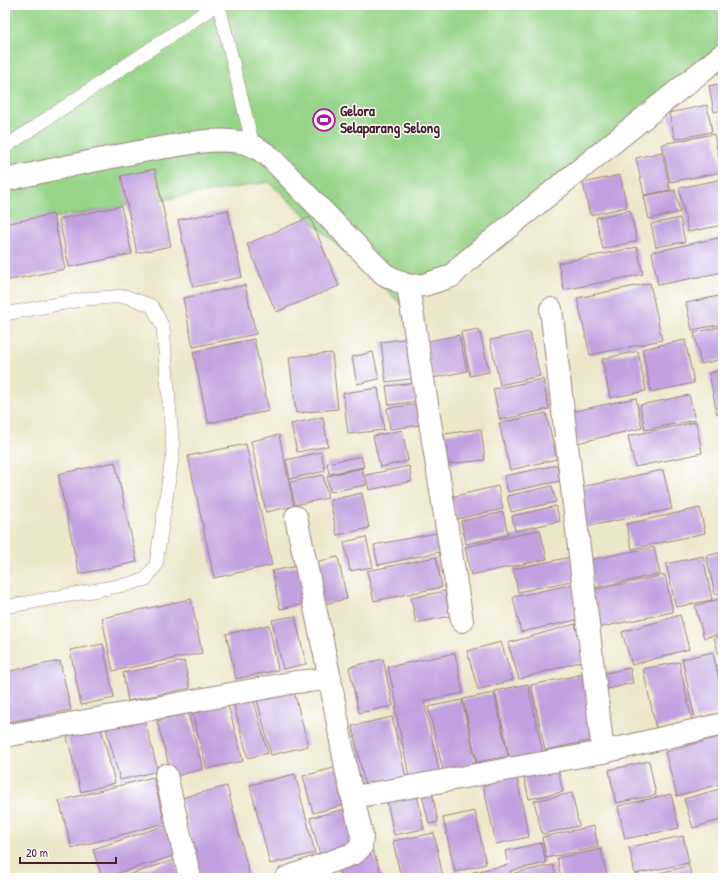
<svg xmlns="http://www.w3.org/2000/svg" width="728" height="883" font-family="'Patrick Hand',sans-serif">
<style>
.green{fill:#97d489;stroke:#707a5a}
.building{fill:#c1a1df}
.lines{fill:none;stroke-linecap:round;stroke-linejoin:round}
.lane-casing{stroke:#9c837a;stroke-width:14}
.street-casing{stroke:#9c837a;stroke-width:24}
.lane{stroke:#fff;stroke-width:13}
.street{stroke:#fff;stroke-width:22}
.labels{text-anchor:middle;stroke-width:3;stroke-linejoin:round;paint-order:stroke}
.poi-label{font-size:15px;font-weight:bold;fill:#4a1f2b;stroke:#fff;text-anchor:start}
</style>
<rect width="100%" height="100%" fill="#fff"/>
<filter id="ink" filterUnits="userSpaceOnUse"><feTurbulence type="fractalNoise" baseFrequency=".025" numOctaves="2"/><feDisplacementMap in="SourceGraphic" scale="8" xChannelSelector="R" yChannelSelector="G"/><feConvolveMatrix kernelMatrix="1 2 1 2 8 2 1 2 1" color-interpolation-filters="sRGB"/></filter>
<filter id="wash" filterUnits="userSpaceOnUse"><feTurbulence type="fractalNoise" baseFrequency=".012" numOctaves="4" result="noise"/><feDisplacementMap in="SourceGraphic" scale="16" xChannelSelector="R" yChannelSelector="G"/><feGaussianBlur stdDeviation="0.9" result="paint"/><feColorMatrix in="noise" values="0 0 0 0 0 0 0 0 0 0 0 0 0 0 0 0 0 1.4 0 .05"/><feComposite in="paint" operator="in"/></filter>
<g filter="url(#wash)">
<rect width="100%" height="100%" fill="#ede7c9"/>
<polygon class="green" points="5,5 723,5 723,59 402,305 269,182 5,226"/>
<g id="blocks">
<g class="building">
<polygon points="723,83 723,110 714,112 709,86"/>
<polygon points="707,105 712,132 675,139 669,113"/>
<polygon points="723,115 723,129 722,129 719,116"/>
<polygon points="714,134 722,172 670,182 662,144"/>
<polygon points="662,152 670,190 644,195 636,158"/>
<polygon points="155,169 171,246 137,253 121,176"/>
<polygon points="620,175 627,207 590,215 583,183"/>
<polygon points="723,179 723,225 688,232 679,188"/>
<polygon points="675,190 680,212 649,219 644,196"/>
<polygon points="121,206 132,254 69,267 59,219"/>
<polygon points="228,210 242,277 193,287 178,220"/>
<polygon points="630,210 637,241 603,249 596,218"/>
<polygon points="53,214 65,269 5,281 5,224"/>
<polygon points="310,217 339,286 276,312 247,244"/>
<polygon points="680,218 685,242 656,247 651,224"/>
<polygon points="723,237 723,272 658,285 652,252"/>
<polygon points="637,247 643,274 564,290 558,263"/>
<polygon points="650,283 662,340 590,355 577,298"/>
<polygon points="245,285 256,334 193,347 183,298"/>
<polygon points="723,295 723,324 692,330 686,303"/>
<polygon points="723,326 723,359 701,364 694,333"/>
<polygon points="479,329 489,372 470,376 461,332"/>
<polygon points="530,332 540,376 500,385 490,340"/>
<polygon points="459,335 467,371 433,378 424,342"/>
<polygon points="411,338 417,378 386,382 381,342"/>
<polygon points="254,339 269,411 208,423 193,352"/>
<polygon points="685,340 694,383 651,392 642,349"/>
<polygon points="638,351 646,391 610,398 602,359"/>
<polygon points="373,352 379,379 357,384 352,357"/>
<polygon points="332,353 338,409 296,413 289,357"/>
<polygon points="723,370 723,412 717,414 709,373"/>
<polygon points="543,379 549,409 500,420 493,389"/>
<polygon points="417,383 419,401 389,405 386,386"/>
<polygon points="378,388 384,430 348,434 343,393"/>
<polygon points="689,395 695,420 645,430 640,405"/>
<polygon points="636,398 642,428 577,443 570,412"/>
<polygon points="418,404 421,425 390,429 387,408"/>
<polygon points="546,413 557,459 510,470 499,423"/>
<polygon points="323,417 328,446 297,452 291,424"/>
<polygon points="696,422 702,453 635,467 628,436"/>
<polygon points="481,429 485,460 448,464 444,434"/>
<polygon points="402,430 408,461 380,467 373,436"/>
<polygon points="279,435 294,506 266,512 251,441"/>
<polygon points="246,444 272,565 214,578 188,456"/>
<polygon points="321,452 325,471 290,479 286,460"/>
<polygon points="361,456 364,467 329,474 327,463"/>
<polygon points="115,462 137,562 79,574 58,474"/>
<polygon points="557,465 560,481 508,492 504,476"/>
<polygon points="409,466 412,481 369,490 366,475"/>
<polygon points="362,468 366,485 330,492 327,476"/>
<polygon points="663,470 672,509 585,527 576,488"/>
<polygon points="323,475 328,498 295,505 290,482"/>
<polygon points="498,486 503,509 457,519 451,497"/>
<polygon points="552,486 556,502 511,512 507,496"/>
<polygon points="362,493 369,528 337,535 330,500"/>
<polygon points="556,506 560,521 515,531 512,516"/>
<polygon points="700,508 705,533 632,549 626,524"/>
<polygon points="503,512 508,535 466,544 461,521"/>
<polygon points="540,530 547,559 471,575 465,547"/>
<polygon points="436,533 440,552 378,565 374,545"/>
<polygon points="366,537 373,567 350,571 344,542"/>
<polygon points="654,547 660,574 594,588 588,560"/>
<polygon points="723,552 723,593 715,594 706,556"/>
<polygon points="703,556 712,600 676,607 666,564"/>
<polygon points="338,557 347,599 319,605 311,563"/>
<polygon points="436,557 442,587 374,601 367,571"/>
<polygon points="571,557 576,580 518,592 513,569"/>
<polygon points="298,566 306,604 280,609 272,571"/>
<polygon points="665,575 673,612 597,628 588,591"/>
<polygon points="574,584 581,619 521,632 513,597"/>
<polygon points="445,591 450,616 416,623 411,598"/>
<polygon points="723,598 723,633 704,638 695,606"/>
<polygon points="191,599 202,653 113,671 102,618"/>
<polygon points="680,615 689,649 632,665 622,632"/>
<polygon points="295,616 306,664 283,669 272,620"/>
<polygon points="575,624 586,660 519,679 508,643"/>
<polygon points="269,625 278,670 236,679 226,634"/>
<polygon points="723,635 723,687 716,666 722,664 714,638"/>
<polygon points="501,642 513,680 478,690 467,651"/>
<polygon points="103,644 114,698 81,705 70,650"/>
<polygon points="713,652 723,700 723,712 695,719 682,659"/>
<polygon points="455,653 463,693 424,701 440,775 410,781 395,708 397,707 388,667"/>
<polygon points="383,659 393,706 359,713 349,667"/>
<polygon points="60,661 71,710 5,723 5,672"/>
<polygon points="184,661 190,688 128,701 123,673"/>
<polygon points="679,662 692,720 656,728 643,669"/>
<polygon points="630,668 633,683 604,690 600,674"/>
<polygon points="584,674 599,739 545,750 531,685"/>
<polygon points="528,684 543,754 510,761 495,691"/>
<polygon points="293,687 308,746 271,755 256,696"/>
<polygon points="494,693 508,756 477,762 463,699"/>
<polygon points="253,697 268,753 248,758 233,702"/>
<polygon points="462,700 476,763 443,770 428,707"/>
<polygon points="227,701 243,761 207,769 191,710"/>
<polygon points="188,713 203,769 172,777 157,721"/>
<polygon points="392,717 407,781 366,790 352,726"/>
<polygon points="144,718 158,771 120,780 106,728"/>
<polygon points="100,724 115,783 81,792 66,733"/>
<polygon points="722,736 723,783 677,796 665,752"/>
<polygon points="649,761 656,795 616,803 609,770"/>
<polygon points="557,765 563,792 529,799 523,773"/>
<polygon points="338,767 348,804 313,813 303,776"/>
<polygon points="516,773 529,837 496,844 482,779"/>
<polygon points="295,774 315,853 270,864 250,785"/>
<polygon points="153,777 165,823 72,848 59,801"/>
<polygon points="227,786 250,877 201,878 181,798"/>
<polygon points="723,788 723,819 693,828 684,799"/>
<polygon points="416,790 424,829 394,835 386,796"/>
<polygon points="432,792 438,822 429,824 422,794"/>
<polygon points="572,793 579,826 542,834 534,801"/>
<polygon points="671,794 679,828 625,839 618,806"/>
<polygon points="349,808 359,845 320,855 310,818"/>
<polygon points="475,811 486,864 455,872 443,818"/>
<polygon points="167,825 177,855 102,878 93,849"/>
<polygon points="594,826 598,847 546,858 542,837"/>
<polygon points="434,833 443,878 401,878 393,841"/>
<polygon points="683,836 689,863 635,874 629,847"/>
<polygon points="541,843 546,863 510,871 511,878 475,878 473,872 508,865 505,851"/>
<polygon points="601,849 607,878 561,878 557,858"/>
<polygon points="373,851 383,878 341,878 336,863"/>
<polygon points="174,860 180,878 119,878"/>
<polygon points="553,865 556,878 515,878 514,873"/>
<polygon points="689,866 692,878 641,878 641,877"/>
<polygon points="328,869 331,878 301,878"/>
</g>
</g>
</g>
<g filter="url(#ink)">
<use href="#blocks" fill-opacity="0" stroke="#9c837a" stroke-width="1"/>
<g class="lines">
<g class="lane-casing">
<g id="lane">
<polyline points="219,5 253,146"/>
<polyline points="5,147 216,5"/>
<polyline points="5,314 85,299 125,296 152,306 163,327 173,452 156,565 146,579 129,584 5,607"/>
</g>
</g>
<g class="street-casing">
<g id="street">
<path d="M5,180C59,168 112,156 166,147C192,143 219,137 245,143C254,145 261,151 269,156L384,274L408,286L424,285L452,276L463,264L723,54"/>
<polyline points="408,286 462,621"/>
<polyline points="551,309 603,752"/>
<polyline points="5,736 296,682 330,679"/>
<polyline points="166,775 190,878"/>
<polyline points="354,797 603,752 723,724"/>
<polyline points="286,878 355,853 361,847 362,836 346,769 330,679 296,517"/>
</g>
</g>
<use href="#lane" class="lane"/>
<use href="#street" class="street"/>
</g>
</g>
<defs>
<g id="stadium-ring" transform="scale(1.15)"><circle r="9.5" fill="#fff" stroke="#b5179e" stroke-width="1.5"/><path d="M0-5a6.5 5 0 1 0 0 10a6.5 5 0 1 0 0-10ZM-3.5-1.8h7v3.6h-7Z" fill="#b5179e"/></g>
</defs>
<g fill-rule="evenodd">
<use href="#stadium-ring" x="324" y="120"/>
</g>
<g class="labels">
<g class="poi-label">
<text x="340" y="116">Gelora<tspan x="340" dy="17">Selaparang Selong</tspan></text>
</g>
</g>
<rect width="728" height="883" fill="none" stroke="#fff" stroke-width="20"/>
<path d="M20 857v6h96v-6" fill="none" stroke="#4a1f2b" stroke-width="2"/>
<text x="26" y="857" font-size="12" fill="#4a1f2b" stroke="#ffffff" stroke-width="3" paint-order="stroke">20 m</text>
</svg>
